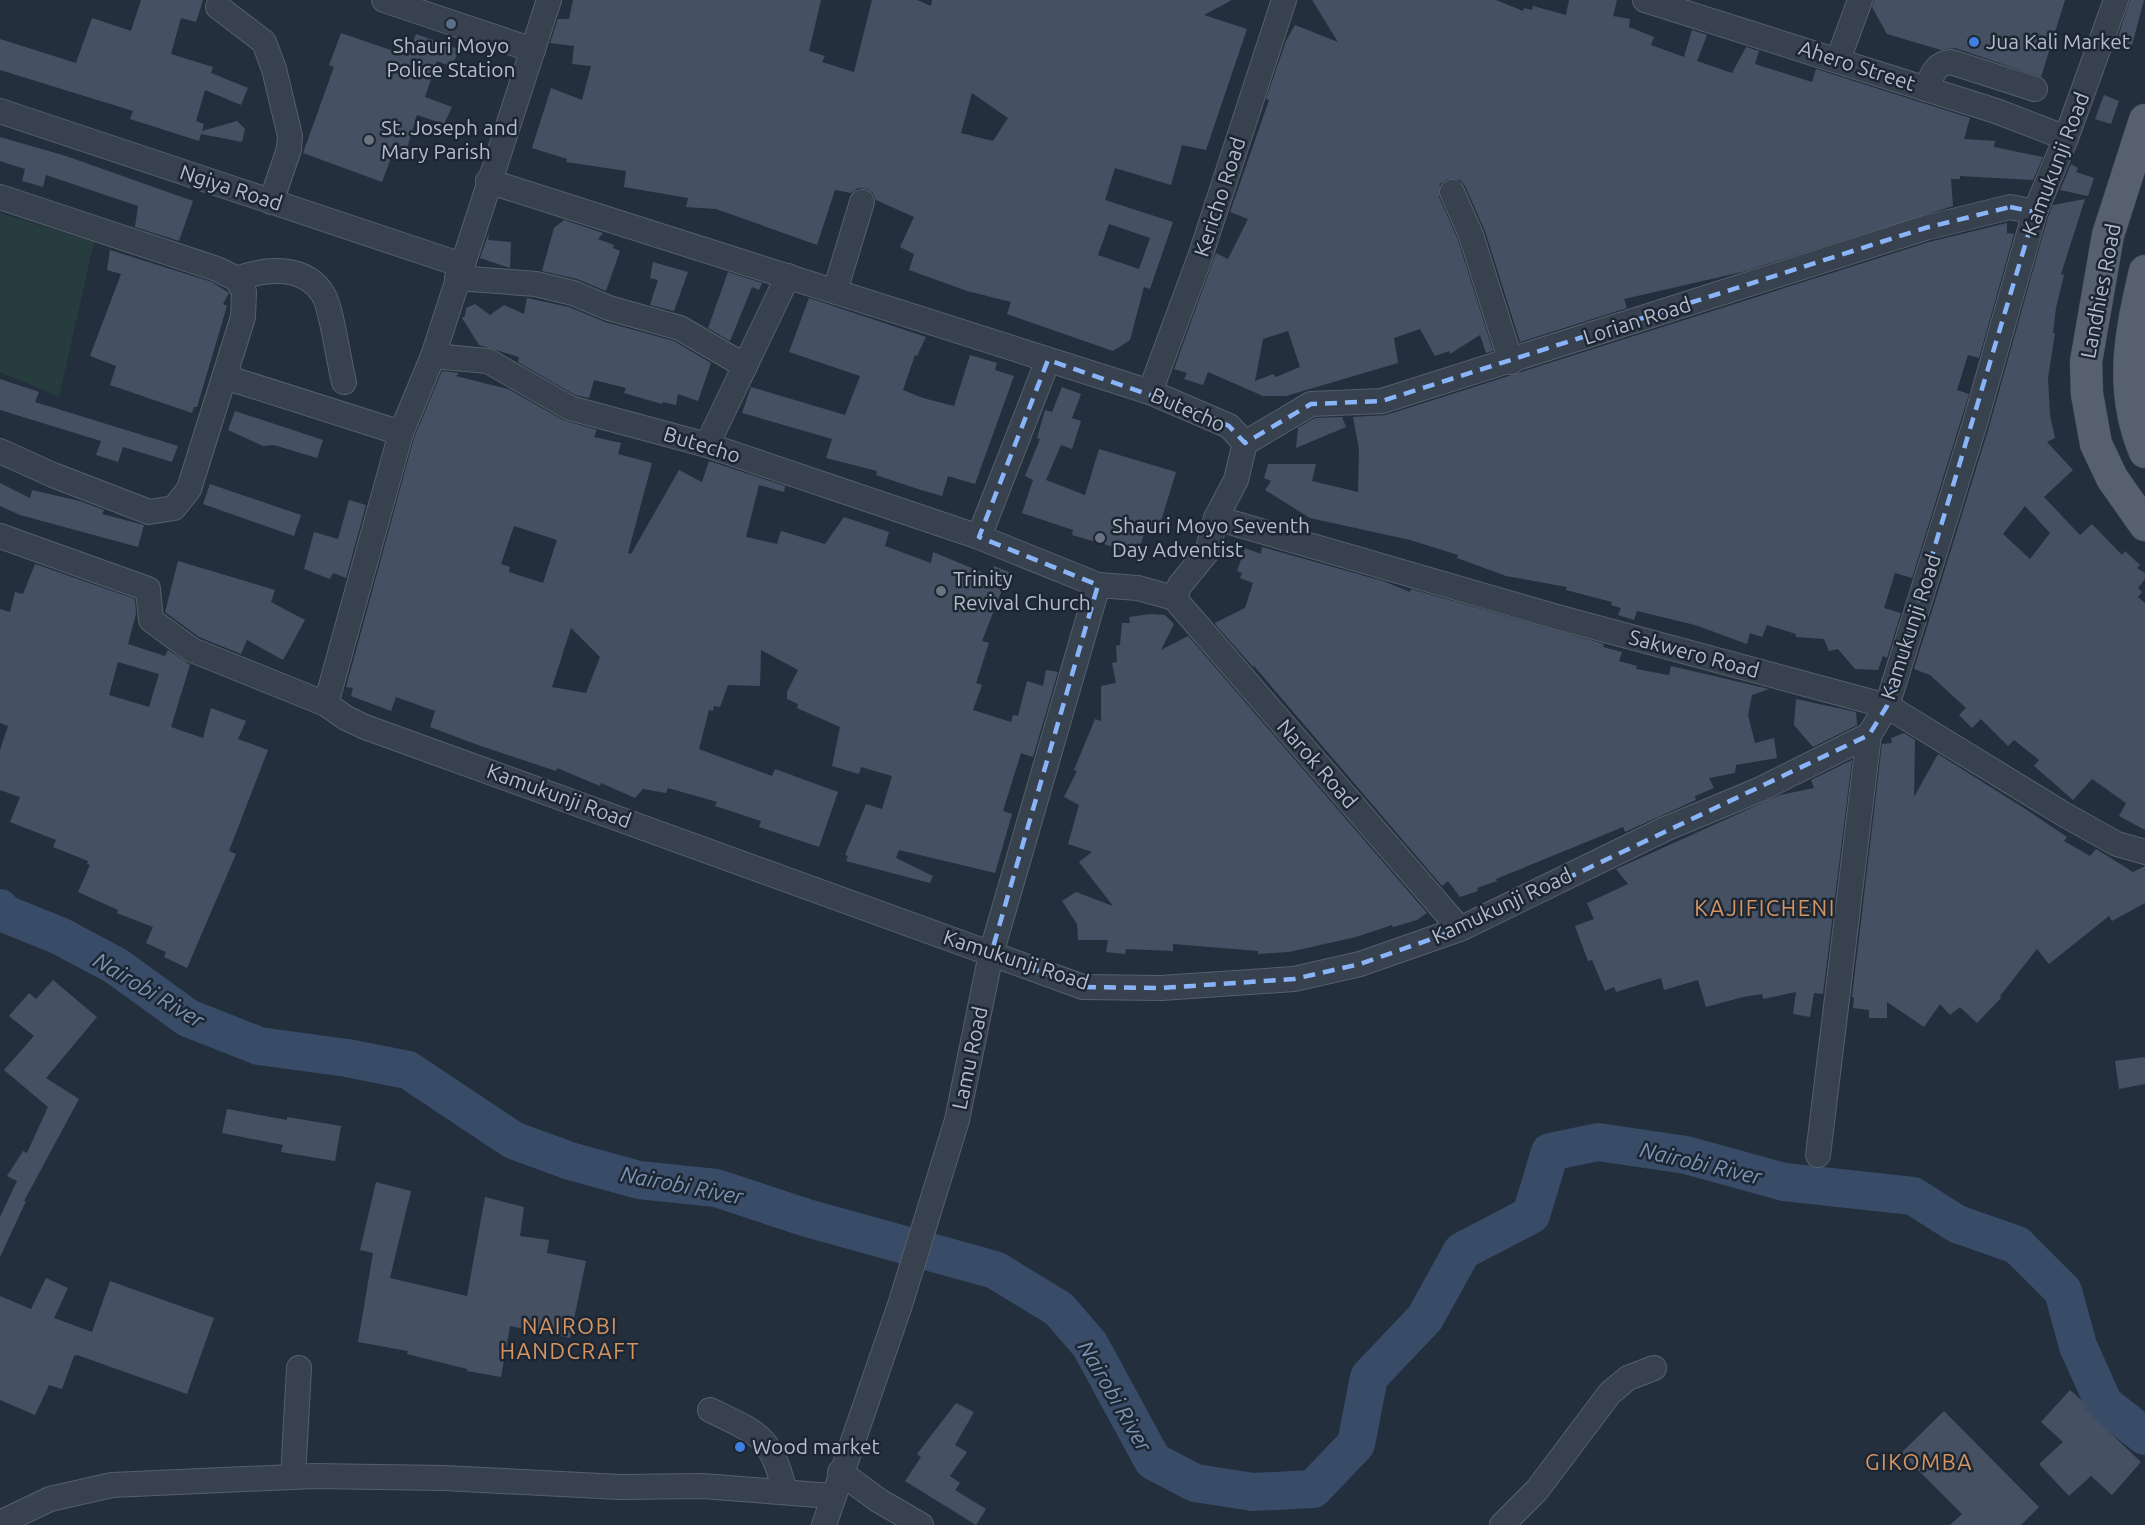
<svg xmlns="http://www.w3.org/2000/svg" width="2145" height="1525" font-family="Ubuntu,sans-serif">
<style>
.green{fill:#263c3f}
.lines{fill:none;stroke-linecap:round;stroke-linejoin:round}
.river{stroke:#394c67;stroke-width:38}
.building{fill:#455162;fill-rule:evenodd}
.minor-casing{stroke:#565f6c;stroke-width:26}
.major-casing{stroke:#414a57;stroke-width:33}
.minor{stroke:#38414e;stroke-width:24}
.major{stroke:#56606e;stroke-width:32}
.marked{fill:none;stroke:#8ab4f8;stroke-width:4.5;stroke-dasharray:12 8;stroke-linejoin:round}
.service-dot{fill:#5c6f8a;stroke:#1d2633;stroke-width:2}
.shop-dot{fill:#3f7fe0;stroke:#1d2633;stroke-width:2}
.worship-dot{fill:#6b7280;stroke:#1d2633;stroke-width:2}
.labels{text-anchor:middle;stroke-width:5;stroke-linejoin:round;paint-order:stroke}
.poi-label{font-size:21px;fill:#b4bcc9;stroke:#1d2633;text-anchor:start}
.street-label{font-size:21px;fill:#b4bcc9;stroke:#1d2633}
.neighbourhood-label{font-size:22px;letter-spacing:1.5px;fill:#d59563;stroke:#1d2633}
.water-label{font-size:22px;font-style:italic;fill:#7c92b1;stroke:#1d2633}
</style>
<rect width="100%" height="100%" fill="#242f3e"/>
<polygon class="green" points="0,213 94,242 59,397 0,372"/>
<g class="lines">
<polyline class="river" points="0,908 3,913 60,936 116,966 188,1018 259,1046 347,1058 408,1070 513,1140 570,1161 639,1180 716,1188 807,1218 995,1270 1059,1309 1090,1345 1153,1461 1195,1483 1253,1492 1313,1489 1356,1444 1369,1377 1425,1318 1462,1251 1531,1215 1550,1152 1598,1142 1686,1155 1784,1182 1913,1196 1957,1224 2017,1245 2063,1291 2078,1346 2104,1404 2145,1436"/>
</g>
<g class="building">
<polygon points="141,0 203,0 196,22 181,18 171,54 213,67 211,73 248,88 241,105 205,90 196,121 204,124 202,131 237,121 245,129 242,142 201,134 199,141 130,119 133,111 0,70 0,39 76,63 92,18 131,31"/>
<path d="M573,0H821L809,51L825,56L822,62L854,72L872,0H917L931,6L932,0H1232L1204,15L1247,29L1206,150L1182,145L1171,185L1115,168L1105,200L1173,222L1150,289L1144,287L1130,340L1113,351L1007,314L1011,302L967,291L909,270L914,254L900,247L914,217L876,200L873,193L867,189L858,188L851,193L835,190L817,245L716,209L686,207L688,198L624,187L626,171L566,162L567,159L532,148L551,88L582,100L591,66L572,64L574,46L550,43L558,19H569ZM972,93L1008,118L993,141L961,133ZM1109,224L1150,238L1139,269L1098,255Z"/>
<path d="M1312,0H1496L1523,11L1524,8L1532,10L1533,6L1566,15L1569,0H1617L1613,16L1630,19L1629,27L1654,37L1651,45L1684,57L1692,30L1707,35L1697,61L1732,73L1746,47L1759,51L1755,64L1812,82L1816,69L1970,118L1964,139L1995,141L1994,147L2043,157L2033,180L1960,176V179H1951L1953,206L1742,272L1624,299L1627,308L1520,342L1485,231L1465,186L1460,180L1447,179L1440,184L1439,197L1458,240L1493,351L1486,353L1480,335L1450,354L1449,351L1435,356L1420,329L1394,338L1398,363L1286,396H1263L1208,372L1203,385L1184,379L1187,373L1174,369L1216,253L1228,259L1248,219L1230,212L1269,100L1266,99L1286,41L1295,25L1338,42ZM1288,331L1300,367L1276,377L1273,374L1255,381L1263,339Z"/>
<polygon points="1874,0 2065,0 2041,77 1955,48 1941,50 1887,34 1872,7"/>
<polygon points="2130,0 2144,0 2132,45 2117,40"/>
<polygon points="341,33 408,56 416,34 459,49 452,67 437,61 425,97 452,107 444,124 417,115 403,161 391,158 382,182 303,153 334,67 329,65"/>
<polygon points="2104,95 2119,101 2111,124 2095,119"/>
<polygon points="0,137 66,156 193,201 179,241 135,227 138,206 46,175 43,187 22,181 25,169 0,161"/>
<polygon points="2071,164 2078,168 2076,172 2094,178 2088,196 2060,190"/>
<path d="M2085,199L2061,274L2064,275L2056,308L2053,333H2055L2048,378L2050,415L2055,438L2047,442L2073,470L2044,497L2080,535L2092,524L2122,555L2125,551L2140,565L2137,568L2145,573V579L2138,588L2142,592L2138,597L2145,603V830L2119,816L2126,803L2092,779L2073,800L2034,766L2039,760L2014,740L2008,746L1981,719L1972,728L1959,715L1966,708L1930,675L1914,669L1989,427L2048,217L2053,205ZM2025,506L2050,533L2030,559L2003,534Z"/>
<polygon points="564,220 603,233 598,239 614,245 613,248 620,251 606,291 577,279 542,271 554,228"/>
<polygon points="2007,223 2007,233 2014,234 1979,358 1968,355 1957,390 1969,394 1912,578 1895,573 1884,608 1901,613 1887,658 1883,656 1878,670 1855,669 1838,649 1829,651 1824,639 1796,637 1796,634 1767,625 1762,637 1750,633 1747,644 1695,625 1637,611 1634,620 1618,615 1621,608 1611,605 1612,602 1566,590 1567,587 1506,576 1457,558 1458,555 1410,540 1310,518 1265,490 1271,481 1264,478 1268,464 1316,464 1312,481 1358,492 1359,449 1353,417 1386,415 1929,242"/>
<polygon points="489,232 488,240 511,242 510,268 480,258"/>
<polygon points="110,250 212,282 229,293 223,304 227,306 197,407 194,407 192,413 110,385 116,366 90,356 121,274 107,270"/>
<polygon points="653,262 688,272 674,311 650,305 658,280 650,278"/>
<polygon points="728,272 762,283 759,290 752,287 730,341 708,328"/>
<polygon points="527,298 569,307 605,322 674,341 711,363 698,401 678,394 676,405 663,402 662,404 624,393 626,388 594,380 589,398 575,395 518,362 519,357 479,345 462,318 465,316 466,308 475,304 490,315 504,305 524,314"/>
<polygon points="809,298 926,337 917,356 915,355 903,390 923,398 954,406 970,355 997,363 995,370 1014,376 975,484 948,476 942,496 921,490 876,475 877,471 826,458 832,439 742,413 751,387 845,415 860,376 789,352"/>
<path d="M442,371L459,373L456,376L508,389L563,420L597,430L594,437L621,443L618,454L652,463L628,553L631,554L679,470L702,482L709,461L785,486L784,492L759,485L746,537L777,544L781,531L825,544L844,517L889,532L885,546L931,563L933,552L991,576L994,566L1009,572L982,641L989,643L976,683L982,685L973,710L1011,722L1013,715L1018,716L1027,681L1043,686L1046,670L1058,672L1033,757L1021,753L1003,811L1012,814L995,873L899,850L896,858L933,876L930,883L846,861L848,856L845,855L866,804L882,809L892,776L861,767L859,774L832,766L840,727L797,708L798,704L787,699V692L798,670L761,650L760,686L728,685L720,707L714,706L713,711L709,710L699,749L772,776L775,769L838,792L819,847L759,827L761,821L715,806L717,802L668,788L666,793L643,789L635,798L601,783L600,786L557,768L556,771L478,745L430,727L435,711L396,697L391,711L351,696L353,688L346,687L414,438ZM514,526L557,540L543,583L509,572L510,567L501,564ZM571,628L600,657L586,693L552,687Z"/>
<polygon points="0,379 39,392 35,402 178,446 172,462 123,447 118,462 96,455 101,441 0,410"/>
<polygon points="1062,387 1081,394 1072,418 1081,421 1072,449 1061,445 1046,480 1085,495 1099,449 1176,472 1157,534 1145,530 1138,554 1072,535 1073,530 1022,513 1033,480 1025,476 1040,439 1037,438 1045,410 1052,412"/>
<polygon points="235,411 323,440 317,458 274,445 263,446 228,430"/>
<polygon points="1342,417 1346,427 1296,448 1298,428 1315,418"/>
<polygon points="0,483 30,498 32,490 80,501 104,510 102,514 144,525 138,547 20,515 0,506"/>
<polygon points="210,484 301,515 294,536 203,504"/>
<polygon points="349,500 366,505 346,578 333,573 330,579 304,569 314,532 338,539"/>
<polygon points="1262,547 1383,581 1410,592 1411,589 1604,644 1603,647 1622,652 1619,661 1637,666 1636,669 1669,675 1671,666 1769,689 1752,695 1748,715 1755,743 1774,738 1777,758 1736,765 1735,773 1709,778 1714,788 1695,796 1696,800 1625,832 1623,827 1496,879 1497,881 1477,888 1478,891 1460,897 1448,881 1442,886 1254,666 1253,667 1216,625 1215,623 1245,608 1253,583 1240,578 1242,573 1237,571 1245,548 1261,554"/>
<polygon points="178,561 275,590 271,602 305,620 283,660 247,640 241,654 199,637 165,612"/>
<path d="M35,564L135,599L136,614L128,644L165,656L168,650L190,665L171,727L203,738L211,708L246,721L238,739L268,750L229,851L236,854L187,968L164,957L166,952L146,943L153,927L117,913L118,910L78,892L90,865L87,864L88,861L53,847L56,840L10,822L20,797L0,790V750L8,726L0,723V609L10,612L15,592L23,594ZM118,662L159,674L149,707L109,695Z"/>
<polygon points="1150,614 1165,615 1174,624 1161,650 1188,636 1190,638 1427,913 1417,920 1393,927 1392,925 1356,937 1289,952 1258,954 1258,951 1173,944 1173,951 1126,949 1125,954 1106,952 1108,940 1078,940 1077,924 1062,901 1076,892 1113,906 1079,862 1092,852 1068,844 1079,805 1064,797 1077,771 1074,770 1095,719 1101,721 1101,686 1116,683 1112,663 1117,662 1116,646 1120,645 1122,623 1130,623 1129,617"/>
<polygon points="1796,699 1856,712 1857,725 1813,747 1794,725"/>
<polygon points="1904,733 1915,740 1914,797 1938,754 2027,810 2067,837 2064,841 2090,856 2096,849 2133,872 2145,866 2145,903 2112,921 2109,916 2049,964 2037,949 2000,996 2001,998 1977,1023 1960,1007 1950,1015 1940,1004 1924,1027 1887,1002 1887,1018 1869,1018 1869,1010 1853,1008 1854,997 1852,997 1882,744 1892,743 1891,738"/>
<polygon points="1852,760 1823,994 1814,993 1810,1017 1793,1014 1796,992 1763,999 1762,994 1743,997 1706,1007 1698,980 1664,990 1661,978 1616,992 1614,987 1605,991 1592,960 1588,961 1575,926 1594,919 1587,903 1628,884 1616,869 1780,795 1814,788 1811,780"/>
<polygon points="53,980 97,1017 46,1078 79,1099 24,1201 26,1201 0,1257 0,1217 17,1181 7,1176 23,1151 27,1153 48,1107 4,1070 34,1036 9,1016 29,993 36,999"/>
<polygon points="2145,1057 2145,1084 2119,1089 2115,1061"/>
<polygon points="227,1109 287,1120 287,1117 341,1126 335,1161 281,1152 283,1145 222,1133"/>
<polygon points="376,1182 411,1191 390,1278 467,1296 485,1197 524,1207 520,1236 549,1240 547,1253 586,1261 570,1338 510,1326 501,1377 467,1371 467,1369 407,1354 408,1351 358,1342 373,1253 360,1250"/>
<polygon points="46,1278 68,1288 54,1318 92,1332 110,1281 214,1318 187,1394 77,1355 74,1356 62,1389 49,1385 35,1415 0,1400 0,1296 31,1309"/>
<polygon points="2070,1390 2088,1406 2085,1409 2141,1462 2112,1495 2091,1476 2069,1496 2039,1464 2063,1442 2041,1422"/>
<polygon points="956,1403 974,1412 955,1445 967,1452 950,1476 960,1483 955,1490 986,1509 976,1525 905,1481 921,1457 917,1454"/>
<polygon points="1944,1411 2039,1507 2021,1525 1950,1525 1962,1514 1901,1453"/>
</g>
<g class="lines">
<g class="minor-casing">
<g id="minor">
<polyline points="384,0 533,50"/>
<polyline points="1645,0 1996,111 2066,138"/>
<polyline points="218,7 264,42 274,69 290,136 289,149 271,202"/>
<polyline points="1838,60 1860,0"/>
<path d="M1926,89C1932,75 1935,63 1951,62L2035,89"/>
<polyline points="0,111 462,265"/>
<polyline points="1452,192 1471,235 1511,362"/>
<polyline points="0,197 217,269 237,279 244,292 243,317 189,489 174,508 149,512 53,475 0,451"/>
<polyline points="457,278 536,284 573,293 609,308 680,328 745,366"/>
<path d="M237,279C266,268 306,264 324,296C332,310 339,364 344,382"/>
<polyline points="835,291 862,202"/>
<polyline points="433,356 488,361 570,408 707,445 979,537 1098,585 1138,588 1174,598 1180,585 1207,552 1216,518 1236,480 1245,443 1229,426 1150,392 488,181"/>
<polyline points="225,377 401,433"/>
<polyline points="1150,392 1200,257 1284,0"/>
<polyline points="1245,443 1311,404 1382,401 1925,228 2010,207 2035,212"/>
<polyline points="707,445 788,276"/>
<polyline points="1216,518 1557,617 1887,706 2065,815 2117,844 2145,852"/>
<polyline points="0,536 148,589 151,620 192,650 326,704 346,718 365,727 1083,987 1161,988 1294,979 1360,964 1460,929 1665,829 1761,789 1869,735 1887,706 1975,423 2035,212 2066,138 2116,0"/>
<polyline points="979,537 1048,360"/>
<polyline points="1174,598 1460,929"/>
<polyline points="326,704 401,433 433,356 549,0"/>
<polyline points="1818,1155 1869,735"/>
<path d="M710,1410C760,1434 771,1436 785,1492"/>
<polyline points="840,1472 878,1500 921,1525"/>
<polyline points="293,1477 299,1368"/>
<polyline points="0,1523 50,1499 112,1485 314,1476 444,1478 620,1487 702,1486 832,1496"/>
<polyline points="824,1525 900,1305 957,1120 991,954 1098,585"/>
<polyline points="1502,1525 1537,1490 1610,1393 1628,1378 1654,1368"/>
</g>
</g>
<g class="major-casing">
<g id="major">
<polyline points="2145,120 2108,235 2086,362 2087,394 2096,444 2112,478 2145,525"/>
<path d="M2145,271C2130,335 2119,390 2145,452"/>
</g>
</g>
<use href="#minor" class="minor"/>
<use href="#major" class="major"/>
</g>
<path class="marked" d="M2010,207L2035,212L1887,706L1869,735L1460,929L1360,964L1294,979L1161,988L1083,987L991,954L1098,585L979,537L1048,360L1197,411L1229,426L1245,443L1311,404L1382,401L1925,228Z"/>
<circle class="service-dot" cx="451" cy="24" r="6"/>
<g class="shop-dot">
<circle cx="1974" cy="42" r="6"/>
<circle cx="740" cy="1447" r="6"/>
</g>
<g class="worship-dot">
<circle cx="369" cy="140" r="6"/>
<circle cx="1100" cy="538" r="6"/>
<circle cx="941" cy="591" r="6"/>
</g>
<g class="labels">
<g class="poi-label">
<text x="1986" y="49">Jua Kali Market</text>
<text x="451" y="53" text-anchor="middle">Shauri Moyo<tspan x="451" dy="24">Police Station</tspan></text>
<text x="381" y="135">St. Joseph and<tspan x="381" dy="24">Mary Parish</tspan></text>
<text x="1112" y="533">Shauri Moyo Seventh<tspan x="1112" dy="24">Day Adventist</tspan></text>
<text x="953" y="586">Trinity<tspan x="953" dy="24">Revival Church</tspan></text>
<text x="752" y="1454">Wood market</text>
</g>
<g class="street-label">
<text transform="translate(1857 66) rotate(18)" y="7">Ahero Street</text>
<text transform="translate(2056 164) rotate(-69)" y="7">Kamukunji Road</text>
<text transform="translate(231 188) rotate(18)" y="7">Ngiya Road</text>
<text transform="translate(1220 197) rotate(-72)" y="7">Kericho Road</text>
<text transform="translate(2101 291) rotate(-79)" y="7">Landhies Road</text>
<text transform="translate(1637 321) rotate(-18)" y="7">Lorian Road</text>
<text transform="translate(1188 410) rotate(24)" y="7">Butecho</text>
<text transform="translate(702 445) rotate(17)" y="7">Butecho</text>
<text transform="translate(1911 627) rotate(-72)" y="7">Kamukunji Road</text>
<text transform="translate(1694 654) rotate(15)" y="7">Sakwero Road</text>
<text transform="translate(1317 764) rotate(49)" y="7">Narok Road</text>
<text transform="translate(559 796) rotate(20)" y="7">Kamukunji Road</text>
<text transform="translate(1502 906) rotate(-25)" y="7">Kamukunji Road</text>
<text transform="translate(1016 960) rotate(18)" y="7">Kamukunji Road</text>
<text transform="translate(970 1058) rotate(-78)" y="7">Lamu Road</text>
</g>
<g class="neighbourhood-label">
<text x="1765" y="916">KAJIFICHENI</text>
<text x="570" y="1334">NAIROBI<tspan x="570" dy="25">HANDCRAFT</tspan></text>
<text x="1919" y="1470">GIKOMBA</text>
</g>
<g class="water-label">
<text transform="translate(149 990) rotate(31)" y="8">Nairobi River</text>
<text transform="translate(1701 1163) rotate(13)" y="8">Nairobi River</text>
<text transform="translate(682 1185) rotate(11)" y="8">Nairobi River</text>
<text transform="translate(1115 1396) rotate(60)" y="8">Nairobi River</text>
</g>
</g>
</svg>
